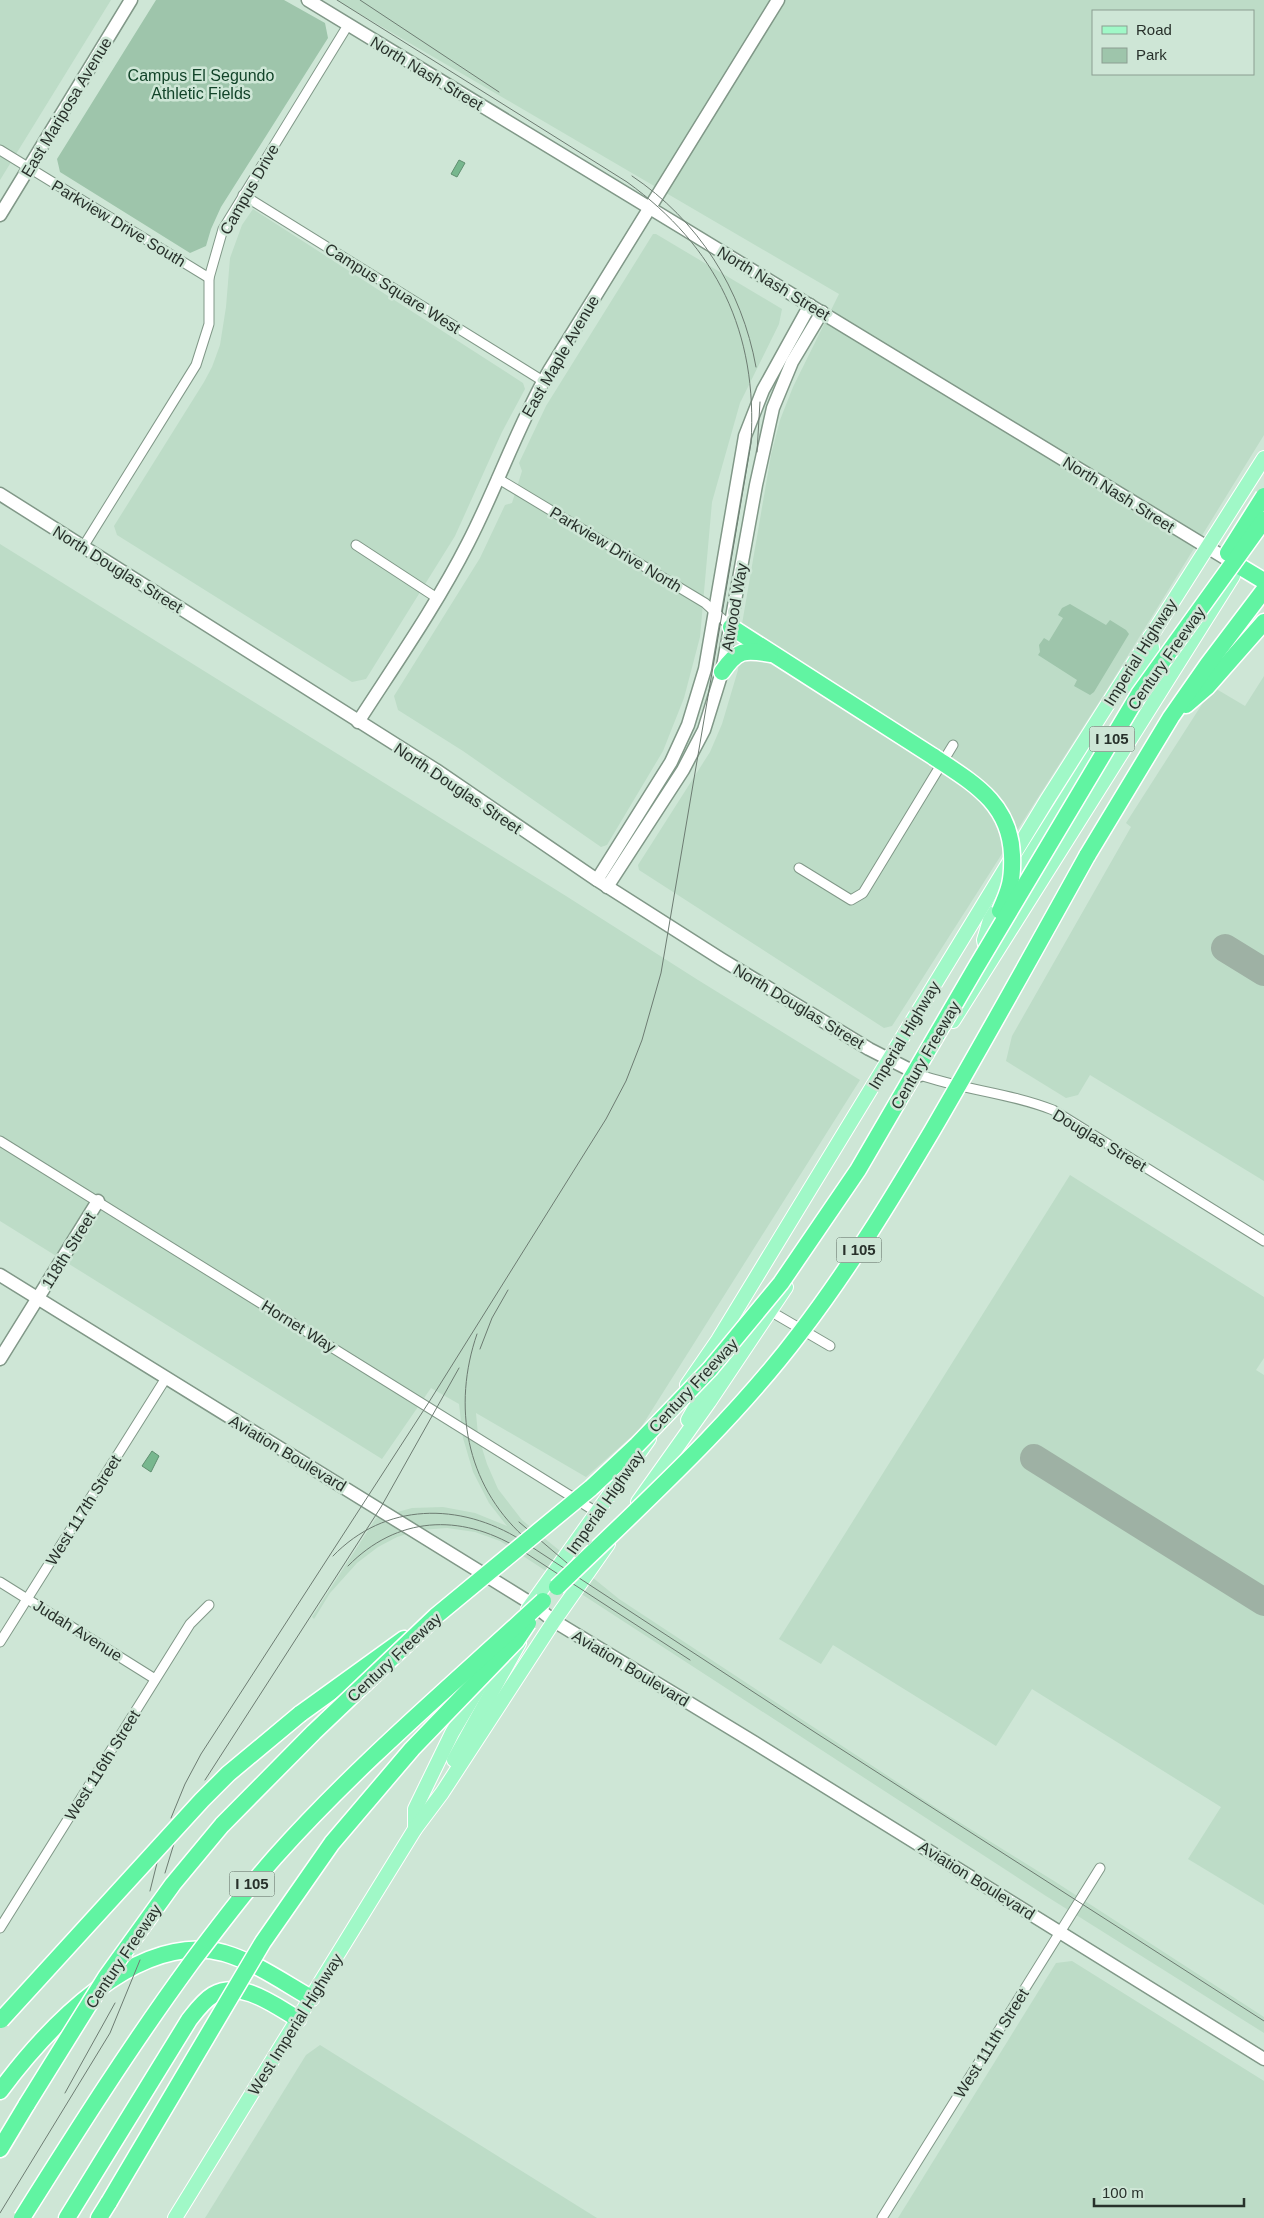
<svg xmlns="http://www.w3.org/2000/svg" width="1264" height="2218" font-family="Arial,sans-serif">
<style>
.built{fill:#bddcc7;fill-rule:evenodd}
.green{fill:#9ec5ab}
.water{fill:#77b78e;stroke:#5f8f70}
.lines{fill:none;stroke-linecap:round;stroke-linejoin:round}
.taxiway{stroke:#9eb1a4;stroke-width:28}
.street-casing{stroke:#819888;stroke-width:11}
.secondary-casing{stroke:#819888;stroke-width:15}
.primary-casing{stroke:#fff;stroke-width:16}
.highway-casing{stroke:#fff;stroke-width:19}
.street{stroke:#fff;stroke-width:9}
.secondary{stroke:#fff;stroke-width:12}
.primary{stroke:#a0f8c7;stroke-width:14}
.highway{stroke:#61f4a2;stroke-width:16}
.tram{stroke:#6d7c72;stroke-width:1}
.highway-bridge-casing{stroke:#fff;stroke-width:19;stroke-linecap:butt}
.highway-bridge{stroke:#61f4a2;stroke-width:16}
.labels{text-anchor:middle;stroke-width:5;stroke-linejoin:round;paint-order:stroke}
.shield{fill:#cee6d6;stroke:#5a675e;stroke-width:1}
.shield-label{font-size:15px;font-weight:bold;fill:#28312b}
.street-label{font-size:16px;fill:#28312b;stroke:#cee6d6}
.park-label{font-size:16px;fill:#124429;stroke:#cee6d6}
</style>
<rect width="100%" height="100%" fill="#cee6d6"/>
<g class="built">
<polygon points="0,0 111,0 0,180"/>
<path d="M336,0H1264V435L1106,691L892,1026L884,1028L639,870L638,865L710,752L722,724L738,670L742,624L771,455L780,420L793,387L839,294ZM1093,11H1253V74H1093Z"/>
<polygon points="253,209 523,383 525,389 502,432 455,536 366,679 352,682 117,535 114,526 204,382 212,367 220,345 226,307 230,258 242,225"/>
<polygon points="653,234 656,234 782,309 779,324 740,403 712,502 700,637 684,698 663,751 607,845 601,847 463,751 398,710 394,696 480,558 505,505 512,503 522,471 519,463 546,406"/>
<polygon points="0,544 566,896 698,980 860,1080 640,1429 586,1477 476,1413 478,1435 487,1464 498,1489 522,1520 619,1599 938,1809 1054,1881 1264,2017 1264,2033 1046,1896 500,1541 475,1532 447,1528 420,1530 397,1537 378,1547 357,1563 330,1593 314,1619 312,1617 376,1518 412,1508 443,1507 475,1513 507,1526 489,1503 473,1472 463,1438 459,1404 431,1388 382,1459 0,1221"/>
<polygon points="1264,676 1264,1181 1090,1075 1078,1095 1066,1098 1006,1061 1012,1036 1131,827 1126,823 1213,687 1245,706"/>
<polygon points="1070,1175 1264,1297 1264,1358 1256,1370 1264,1375 1264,1905 1188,1859 1221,1807 1032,1689 996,1746 833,1645 821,1664 779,1639"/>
<polygon points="1072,1961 1264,2081 1264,2218 898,2218 1056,1963"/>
<polygon points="320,2045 597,2218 205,2218 306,2055"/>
</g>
<g class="green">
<polygon points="156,0 284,0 325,23 328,38 221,207 211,229 206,246 190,253 60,172 57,159"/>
<polygon points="1070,604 1106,625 1110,620 1126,630 1129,634 1094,692 1090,695 1074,686 1077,680 1038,655 1040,652 1039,645 1044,638 1049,641 1063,618 1058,615 1062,608"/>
</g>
<g class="water">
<polygon points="459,160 465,163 457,177 451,174"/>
<polygon points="152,1451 159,1456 151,1472 142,1466"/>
</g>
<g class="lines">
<g class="taxiway">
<polyline points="1225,948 1264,972"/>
<polyline points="1034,1458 1264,1602"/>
</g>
<g class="street-casing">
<g id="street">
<polyline points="0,150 209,278"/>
<polyline points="243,195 543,381"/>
<polyline points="497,478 705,603 731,627"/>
<polyline points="356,545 437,598"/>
<polyline points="83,547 196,365 209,324 209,278 223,229 348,25"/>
<polyline points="799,868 851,900 863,893 953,745"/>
<path d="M920,1075C964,1090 1010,1093 1053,1110L1264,1241"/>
<polyline points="0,1141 598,1513"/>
<polyline points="770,1311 830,1346"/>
<polyline points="0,1582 155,1679"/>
<polyline points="0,1642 166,1378"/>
<polyline points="0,1928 190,1624 209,1605"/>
<polyline points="882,2218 1100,1868"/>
</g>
</g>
<g class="secondary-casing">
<g id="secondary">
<polyline points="308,0 1235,564"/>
<polyline points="0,215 131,0"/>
<polyline points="0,494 436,770 597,880 721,959 869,1049 920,1075"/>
<path d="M358,722C396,663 436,606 468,543C497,487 517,427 549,371L778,0"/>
<polyline points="597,880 671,762 688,725 705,669 745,436 763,390 810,305"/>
<polyline points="607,887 683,770 704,730 722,672 756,485 773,408 792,362 822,312"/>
<polyline points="0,1275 532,1604 554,1621 755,1743 1264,2059"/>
<polyline points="0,1359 98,1201"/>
</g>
</g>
<g class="primary-casing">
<g id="primary">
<polyline points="1134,689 1153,653 1150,637"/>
<polyline points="987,954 984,940 990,920 1106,735"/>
<polyline points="953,1021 1233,576"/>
<polyline points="687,1385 718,1340 1047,800 1264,458"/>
<polyline points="688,1420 718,1367"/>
<polyline points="638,1502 709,1402 786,1287"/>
<polyline points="528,1609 649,1439"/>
<polyline points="454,1760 519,1643"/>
<polyline points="415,1829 415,1809 452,1733 482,1682"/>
<polyline points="175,2218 415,1829 442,1793 554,1621 608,1544"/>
</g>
</g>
<g class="highway-casing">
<g id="highway">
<polyline points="1239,566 1264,581"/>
<polyline points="731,627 934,757"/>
<path d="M722,672C737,650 744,649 770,654"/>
<polyline points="1186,705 1207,687 1264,622"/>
<polyline points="1087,856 1171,717 1208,664 1264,590"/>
<polyline points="300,1714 404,1639"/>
<path d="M0,2091C46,2029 137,1930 224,1953C255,1962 283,1982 311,1998"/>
<polyline points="0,2149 27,2104"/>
<path d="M67,2218L189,2020C196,2011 203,2001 213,1995C241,1979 274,2005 298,2019"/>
<polyline points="99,2218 109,2202"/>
</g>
</g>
<use href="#street" class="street"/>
<use href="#secondary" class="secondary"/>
<use href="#primary" class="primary"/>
<use href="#highway" class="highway"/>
<g class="tram">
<polyline points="360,0 499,92"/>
<path d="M632,176C698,220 742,289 756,367"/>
<polyline points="757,452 760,402"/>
<path d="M477,1334C452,1406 466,1484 523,1536"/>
<polyline points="480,1349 492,1318 508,1290"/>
<polyline points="519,1522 567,1563"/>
<path d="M333,1556C385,1502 460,1502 521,1540L816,1733L1264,2021"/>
<path d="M348,1566C397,1516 460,1513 518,1548L690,1660"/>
<polyline points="205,1780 381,1507 459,1368"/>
<path d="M171,1818L185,1784L201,1754L429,1402L606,1119L626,1081L642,1040L661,973L751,443C758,333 717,247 627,182L337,0"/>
<polyline points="165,1873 176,1837"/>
<polyline points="150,1891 158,1859"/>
<polyline points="65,2093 115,2003"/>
<polyline points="0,2213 110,2033 140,1960"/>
</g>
<g class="highway-bridge-casing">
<g id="highway-bridge">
<polyline points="1228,553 1264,496"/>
<path d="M934,757C973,783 1010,803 1012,855C1013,879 1010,889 1000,911"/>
<path d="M557,1587C640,1506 729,1427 800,1333C849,1269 891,1200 932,1131C985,1040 1036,948 1087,856"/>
<polyline points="1,2020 202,1800 228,1774 300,1714"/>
<polyline points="27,2104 106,1977 173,1884 222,1825 314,1732 436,1616 591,1488 637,1445 710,1369 781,1283 858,1170 975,969 1139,694 1264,520"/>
<polyline points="109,2202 263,1942 332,1843 412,1749 516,1641 528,1623"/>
<path d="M22,2218C76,2132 131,2045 191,1963C218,1927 245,1891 275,1857C357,1765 452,1685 543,1601"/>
</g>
</g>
<use href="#highway-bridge" class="highway-bridge"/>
</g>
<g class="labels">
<g class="shield">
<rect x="1089.5" y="726.5" width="45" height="25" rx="4"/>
<rect x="836.5" y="1237.5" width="45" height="25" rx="4"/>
<rect x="229.5" y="1871.5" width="45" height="25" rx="4"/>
</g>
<g class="shield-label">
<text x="1112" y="744">I 105</text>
<text x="859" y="1255">I 105</text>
<text x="252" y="1889">I 105</text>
</g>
<g class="street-label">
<text transform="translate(427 73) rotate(31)" y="6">North Nash Street</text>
<text transform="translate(66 107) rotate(-59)" y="6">East Mariposa Avenue</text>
<text transform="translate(249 189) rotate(-60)" y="6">Campus Drive</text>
<text transform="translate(119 223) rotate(31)" y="6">Parkview Drive South</text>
<text transform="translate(774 283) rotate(31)" y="6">North Nash Street</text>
<text transform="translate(393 288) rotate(32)" y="6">Campus Square West</text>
<text transform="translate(560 356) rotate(-60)" y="6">East Maple Avenue</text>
<text transform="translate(1119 494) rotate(32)" y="6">North Nash Street</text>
<text transform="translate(616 549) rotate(31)" y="6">Parkview Drive North</text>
<text transform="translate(118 569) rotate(32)" y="6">North Douglas Street</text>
<text transform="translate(734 607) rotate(-80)" y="6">Atwood Way</text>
<text transform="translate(1140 652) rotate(-58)" y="6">Imperial Highway</text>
<text transform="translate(1166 658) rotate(-55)" y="6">Century Freeway</text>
<text transform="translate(458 788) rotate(34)" y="6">North Douglas Street</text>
<text transform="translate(799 1006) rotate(31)" y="6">North Douglas Street</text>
<text transform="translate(904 1035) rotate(-59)" y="6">Imperial Highway</text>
<text transform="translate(925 1055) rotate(-60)" y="6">Century Freeway</text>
<text transform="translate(1100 1140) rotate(31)" y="6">Douglas Street</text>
<text transform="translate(68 1250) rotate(-58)" y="6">118th Street</text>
<text transform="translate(299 1326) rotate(32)" y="6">Hornet Way</text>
<text transform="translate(693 1385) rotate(-47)" y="6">Century Freeway</text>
<text transform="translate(288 1453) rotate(31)" y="6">Aviation Boulevard</text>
<text transform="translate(605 1502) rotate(-55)" y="6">Imperial Highway</text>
<text transform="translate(83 1510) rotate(-58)" y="6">West 117th Street</text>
<text transform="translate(78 1630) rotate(32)" y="6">Judah Avenue</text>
<text transform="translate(394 1657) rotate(-43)" y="6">Century Freeway</text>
<text transform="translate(631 1668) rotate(31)" y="6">Aviation Boulevard</text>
<text transform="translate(102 1765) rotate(-58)" y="6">West 116th Street</text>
<text transform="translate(977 1880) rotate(32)" y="6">Aviation Boulevard</text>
<text transform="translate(123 1956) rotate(-56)" y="6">Century Freeway</text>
<text transform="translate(295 2024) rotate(-58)" y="6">West Imperial Highway</text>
<text transform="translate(991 2043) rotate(-58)" y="6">West 111th Street</text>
</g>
<g class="park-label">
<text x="201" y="81">Campus El Segundo<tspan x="201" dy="18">Athletic Fields</tspan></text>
</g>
</g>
<rect x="1092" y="10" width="162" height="65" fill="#cee6d6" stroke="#8c9e92"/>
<rect x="1102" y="26" width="25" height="8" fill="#a0f8c7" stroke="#8c9e92"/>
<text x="1136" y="35" font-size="15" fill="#28312b">Road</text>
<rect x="1102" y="48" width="25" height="15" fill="#9ec5ab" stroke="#8c9e92"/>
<text x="1136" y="60" font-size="15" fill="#28312b">Park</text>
<path d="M1094 2198v8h150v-8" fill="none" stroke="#28312b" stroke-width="2.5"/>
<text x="1102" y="2198" font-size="15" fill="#28312b" stroke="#cee6d6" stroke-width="4" paint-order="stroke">100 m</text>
</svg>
